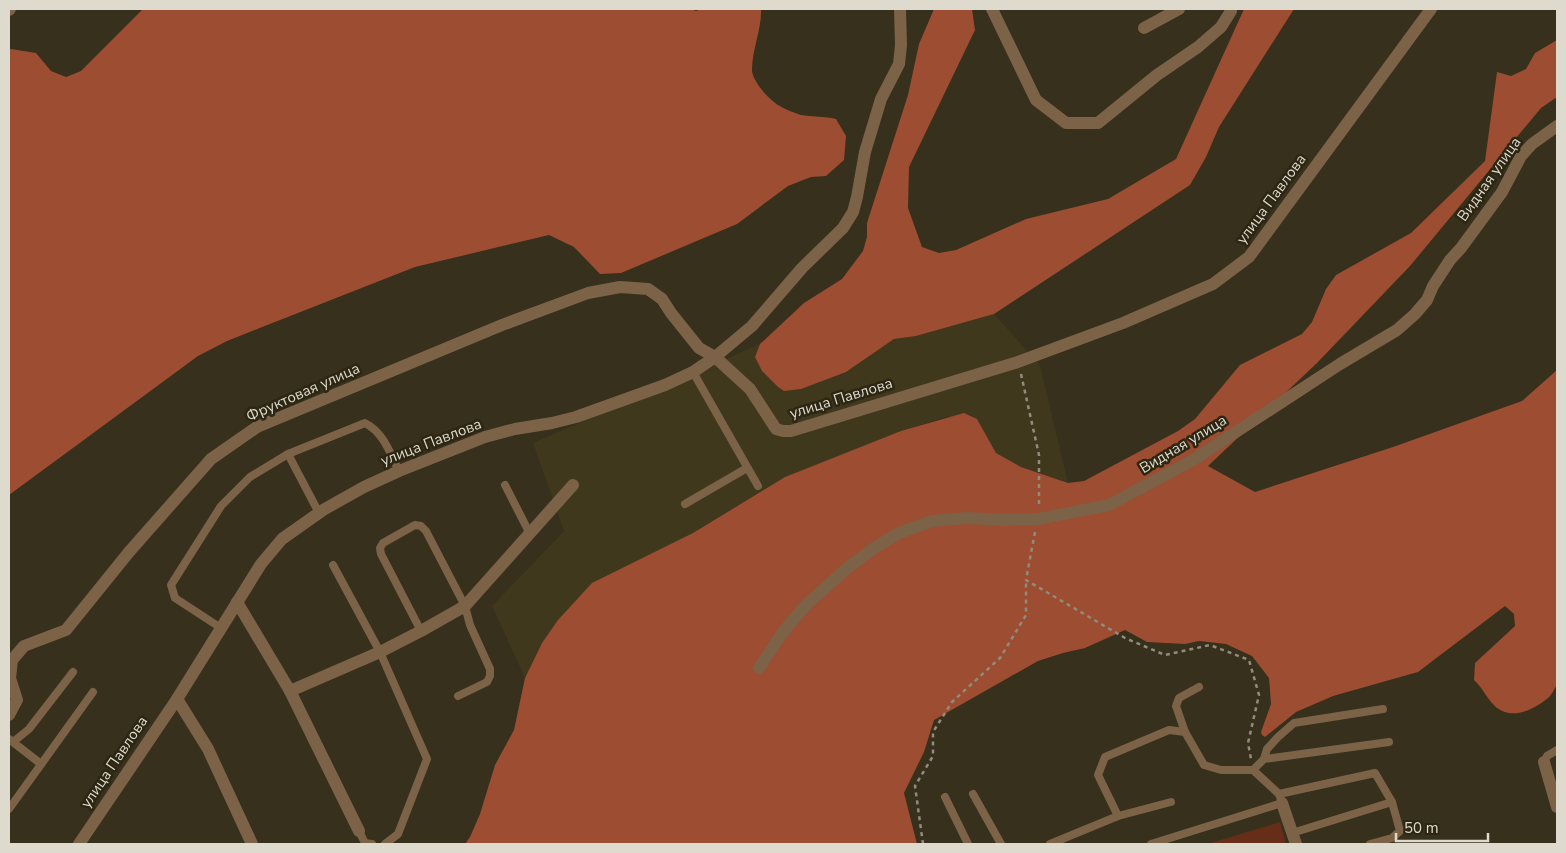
<svg xmlns="http://www.w3.org/2000/svg" width="1566" height="853" font-family="'Nunito Sans',sans-serif">
<style>
.built{fill:#3f381c}
.green{fill:#662d19}
.forest{fill:#9d4d31}
.lines{fill:none;stroke-linecap:round;stroke-linejoin:round}
.path{stroke:#918c7c;stroke-width:2.5;stroke-dasharray:4 4;stroke-linecap:butt}
.service{stroke:#7c6247;stroke-width:8}
.minor{stroke:#7c6247;stroke-width:12}
.tertiary{stroke:#7c6247;stroke-width:12}
.labels{text-anchor:middle;stroke-width:5;stroke-linejoin:round;paint-order:stroke}
.street-label{font-size:15px;fill:#dedace;stroke:#2c2612}
</style>
<rect width="100%" height="100%" fill="#36301c"/>
<polygon class="built" points="994,314 1040,365 1068,483 1021,467 996,453 977,419 945,417 900,432 785,477 693,533 542,643 525,678 492,606 564,531 533,443 760,344 755,357 762,371 778,387 784,391 846,372 894,339 916,336"/>
<polygon class="green" points="1280,822 1286,844 1207,844"/>
<g class="forest">
<path d="M143,9H691L696,11L701,9H761C762,29 752,49 752,70C752,81 770,101 780,106C786,110 795,113 801,115C811,117 825,116 836,119L846,136L844,160L826,176L811,177L788,186L737,224L621,273L600,274L574,247L549,235L415,267L227,341L198,356L9,495V50L11,49L36,53L51,71L66,77L81,71Z"/>
<polygon points="934,9 972,9 975,30 909,167 908,208 922,247 939,253 956,250 1026,219 1108,199 1176,159 1244,9 1294,9 1219,127 1206,157 1190,185 994,314 916,336 894,339 846,372 801,389 784,391 778,387 762,371 755,357 760,344 804,303 842,279 863,251 867,237 867,223 908,95 919,44"/>
<path d="M1557,40V97L1541,108L1410,266L1317,363L1208,466L1255,492L1393,447L1522,401L1557,370V685C1554,689 1552,695 1548,698C1535,709 1513,720 1497,708C1488,701 1483,688 1474,680L1475,663L1515,626L1514,614L1505,606L1418,672L1333,696L1296,712L1265,737L1262,735L1261,732L1271,704L1269,678L1252,656L1226,644L1199,641L1185,644L1147,642L1125,630L1085,648L1063,653L1038,661L934,720L924,752L904,793L917,844H465L470,837L480,814L495,765L514,730L525,678L542,643L558,620L592,583L693,533L785,477L901,431L964,413L977,419L996,453L1021,467L1068,483L1084,481L1178,431L1195,419L1240,365L1302,334L1312,322L1326,289L1336,275L1411,233L1485,161L1497,72L1511,76L1526,69L1535,53Z"/>
</g>
<g class="lines">
<g class="path">
<polyline points="1021,374 1039,455 1039,507"/>
<polyline points="1035,532 1026,580 1125,638 1165,655 1210,645 1249,660 1259,695 1248,743 1251,759"/>
<polyline points="923,844 915,786 933,756 933,732 952,702 1000,658 1026,615 1026,580"/>
</g>
<g class="service">
<polyline points="693,372 758,486"/>
<polyline points="288,454 319,513"/>
<polyline points="505,485 530,534"/>
<polyline points="685,504 747,468"/>
<polyline points="333,565 380,652 427,759 398,834 385,844"/>
<path d="M221,628L175,598L171,585L221,506L250,477L288,454L365,423C384,433 390,453 399,471"/>
<polyline points="421,631 381,554 380,548 383,543 415,525 421,526 426,531 465,606 470,625 490,669 490,676 487,682 458,696"/>
<polyline points="9,739 41,764"/>
<polyline points="13,742 29,729 73,672"/>
<polyline points="1264,759 1267,749 1278,737 1294,723 1383,709"/>
<polyline points="1544,762 1547,756 1557,750"/>
<polyline points="1253,770 1264,759 1389,742"/>
<polyline points="973,794 1001,844"/>
<polyline points="1279,794 1375,773 1392,802 1400,831 1392,838 1370,844"/>
<polyline points="945,797 968,844"/>
<polyline points="9,809 93,692"/>
<polyline points="1118,816 1098,775 1105,757 1169,730 1185,732"/>
<polyline points="359,831 365,843 372,844"/>
<polyline points="1292,833 1392,802"/>
<polyline points="1050,844 1118,816 1171,802"/>
<polyline points="1151,844 1282,803 1279,794 1253,770 1221,770 1204,765 1185,732 1176,706 1179,698 1199,687"/>
</g>
<g class="minor">
<polyline points="992,9 1036,100 1066,123 1098,123 1157,75 1198,47 1221,27 1231,11 1231,9"/>
<polyline points="9,10 10,9"/>
<polyline points="1144,28 1179,9"/>
<polyline points="715,357 752,326 802,268 843,228 853,212 857,197 865,152 881,99 899,64 901,45 900,9"/>
<polyline points="237,602 290,691 380,652 421,631 465,606 573,485"/>
<polyline points="759,668 783,632 805,606 846,569 874,548 899,533 932,521 967,518 1005,520 1038,519 1109,505 1193,460 1340,364 1397,330 1415,314 1427,300 1433,286 1450,260 1461,248 1502,192 1521,156 1532,144 1557,126"/>
<polyline points="290,691 359,831"/>
<polyline points="9,715 17,700 10,678 12,660 24,646 66,630 129,552 211,459 257,427 502,325 588,293 620,287 648,289 662,299 671,313 699,348 715,357 750,389 776,429 783,431 791,431 1018,362 1123,323 1213,284 1249,257 1431,9"/>
<polyline points="1544,762 1557,807"/>
<polyline points="1282,803 1296,844"/>
</g>
<g class="tertiary">
<polyline points="177,699 208,749 252,844"/>
<polyline points="79,844 177,699 261,564 282,539 323,510 364,487 399,471 485,437 515,429 552,423 576,417 665,385 693,372 715,357"/>
</g>
</g>
<g class="labels">
<g class="street-label">
<text transform="translate(1489 179) rotate(-55)" y="5">Видная улица</text>
<text transform="translate(1271 199) rotate(-54)" y="5">улица Павлова</text>
<text transform="translate(303 392) rotate(-24)" y="5">Фруктовая улица</text>
<text transform="translate(841 398) rotate(-17)" y="5">улица Павлова</text>
<text transform="translate(431 442) rotate(-21)" y="5">улица Павлова</text>
<text transform="translate(1183 444) rotate(-31)" y="5">Видная улица</text>
<text transform="translate(114 762) rotate(-56)" y="5">улица Павлова</text>
</g>
</g>
<rect width="1566" height="853" fill="none" stroke="#dedace" stroke-width="20"/>
<path d="M1396 833v8h92v-8" fill="none" stroke="#dedace" stroke-width="2.5"/>
<text x="1404" y="833" font-size="15" fill="#dedace" stroke="#2c2612" stroke-width="4" paint-order="stroke">50 m</text>
</svg>
